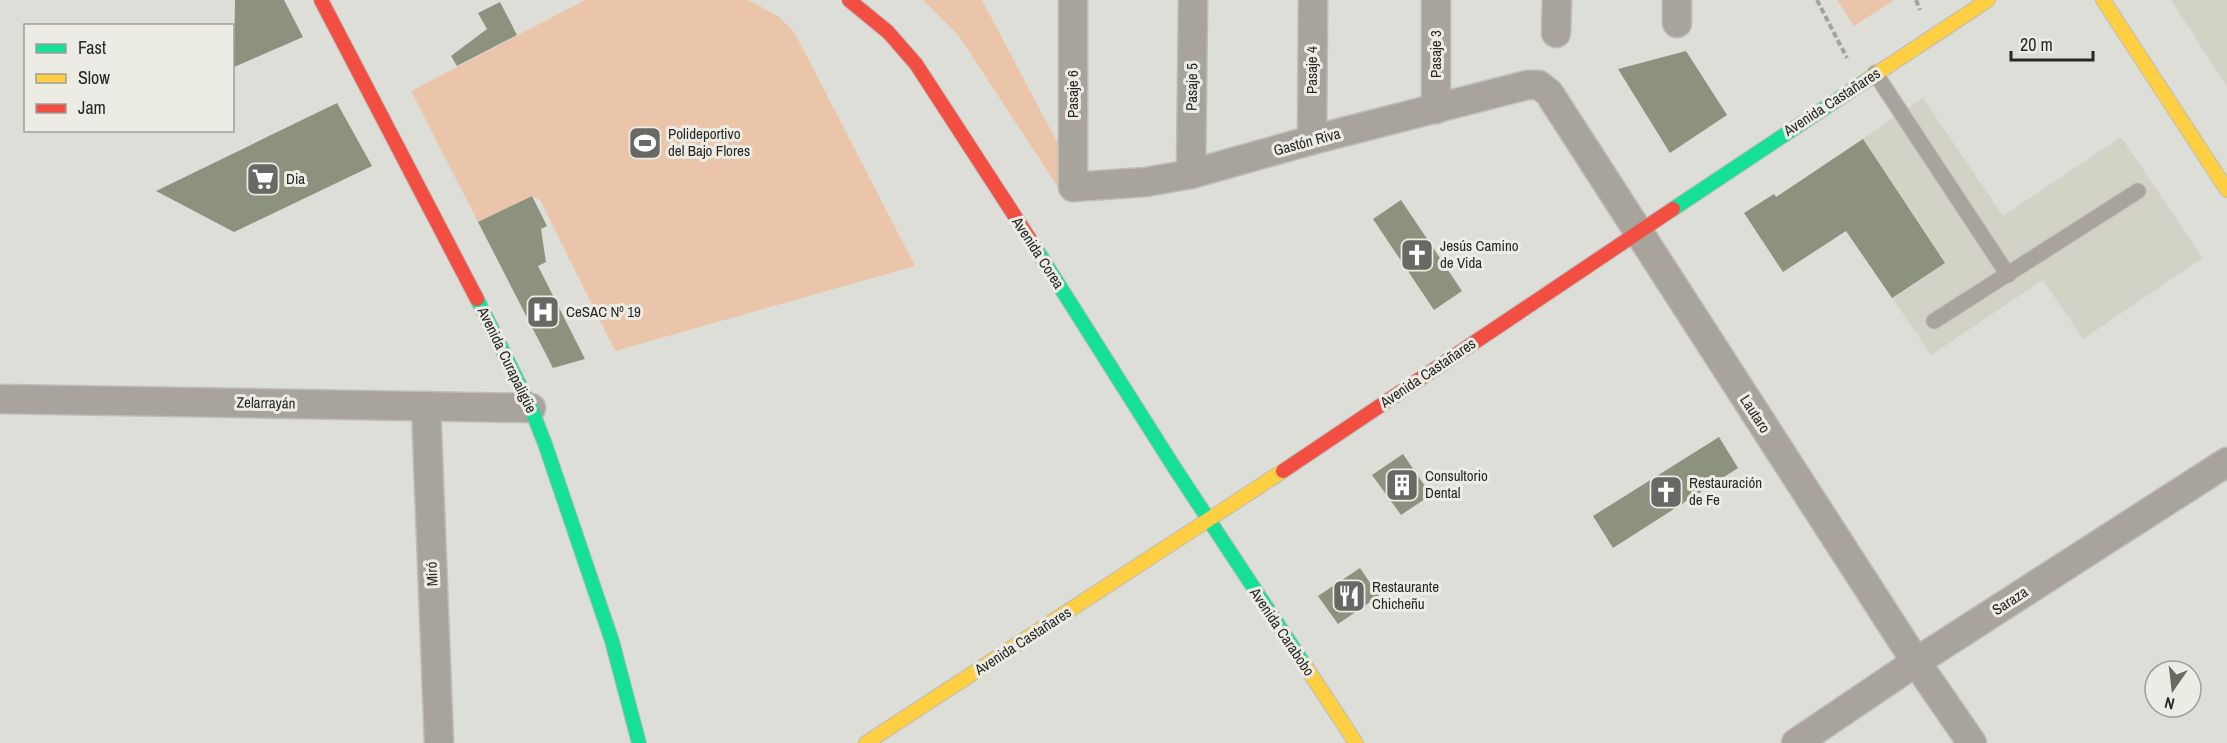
<svg xmlns="http://www.w3.org/2000/svg" width="2227" height="743" font-family="'Archivo Narrow',sans-serif">
<style>
.built{fill:#d3d2c7}
.green{fill:#ebc5a9}
.building{fill:#8d927f}
.lines{fill:none;stroke-linecap:round;stroke-linejoin:round}
.lane-casing{stroke:#bdbcb9;stroke-width:17}
.street-casing{stroke:#bdbcb9;stroke-width:31}
.fast-casing{stroke:#bdbcb9;stroke-width:16}
.slow-casing{stroke:#bdbcb9;stroke-width:16}
.jam-casing{stroke:#bdbcb9;stroke-width:16}
.path{stroke:#a7a29d;stroke-width:4;stroke-dasharray:6 3;stroke-linecap:butt}
.lane{stroke:#a8a39b;stroke-width:15}
.street{stroke:#a8a39b;stroke-width:28}
.fast{stroke:#16e098;stroke-width:14}
.slow{stroke:#ffcf43;stroke-width:14}
.jam{stroke:#f24e42;stroke-width:14}
.labels{text-anchor:middle;stroke-width:6;stroke-linejoin:round;paint-order:stroke}
.street-label{font-size:15px;fill:#292825;stroke:#edece4}
.poi-label{font-size:15px;fill:#292825;stroke:#edece4;text-anchor:start}
</style>
<rect width="100%" height="100%" fill="#deded9"/>
<g class="built">
<polygon points="2171,0 2227,0 2227,87"/>
<polygon points="1923,98 2003,216 2121,137 2203,258 2083,339 2043,280 1931,355 1809,175"/>
</g>
<g class="green">
<polygon points="585,0 748,0 778,16 794,32 800,43 915,266 615,351 540,200 532,196 478,222 411,91"/>
<polygon points="923,0 982,0 1058,144 1067,147 1065,198 959,36"/>
<polygon points="1837,0 1894,0 1854,26"/>
</g>
<g class="building">
<polygon points="235,0 284,0 303,37 234,67"/>
<polygon points="500,2 517,35 457,66 451,56 487,29 478,13"/>
<polygon points="1686,51 1727,115 1670,153 1618,69"/>
<polygon points="337,103 372,166 234,232 156,191"/>
<polygon points="1863,139 1945,263 1892,298 1846,231 1783,272 1744,213 1774,194 1776,197"/>
<polygon points="532,196 547,226 541,229 546,262 538,266 585,359 553,368 478,222"/>
<polygon points="1401,200 1462,291 1434,310 1373,219"/>
<polygon points="1719,437 1738,468 1613,548 1593,516"/>
<polygon points="1403,454 1431,495 1401,515 1372,475"/>
<polygon points="1360,568 1379,596 1338,624 1318,596"/>
</g>
<g class="lines">
<g class="lane-casing">
<g id="lane">
<polyline points="1875,73 2008,275"/>
<polyline points="1934,321 2138,191"/>
</g>
</g>
<g class="street-casing">
<g id="street">
<polyline points="1073,0 1073,187 1146,182 1191,174 1312,140 1527,85 1539,85 1549,93 1916,662 1972,743"/>
<polyline points="1677,23 1677,0"/>
<polyline points="1556,33 1557,0"/>
<polyline points="1436,109 1436,0"/>
<polyline points="1312,140 1313,0"/>
<polyline points="1191,174 1193,0"/>
<polyline points="0,399 531,408"/>
<polyline points="426,406 439,743"/>
<polyline points="1796,743 1916,662 2227,462"/>
</g>
</g>
<g class="fast-casing">
<g id="fast">
<polyline points="1673,209 1867,80"/>
<polyline points="1033,244 1174,467 1304,664"/>
<polyline points="477,299 531,408 545,444 612,641 639,743"/>
</g>
</g>
<g class="slow-casing">
<g id="slow">
<polyline points="2103,0 2227,190"/>
<polyline points="1867,80 1988,0"/>
<polyline points="1304,664 1356,743"/>
<polyline points="866,743 1283,471"/>
</g>
</g>
<g class="jam-casing">
<g id="jam">
<polyline points="321,0 477,299"/>
<polyline points="849,0 888,32 916,64 1033,244"/>
<polyline points="1283,471 1673,209"/>
</g>
</g>
<g class="path">
<polyline points="1817,0 1847,58"/>
<polyline points="1916,0 1920,10"/>
</g>
<use href="#lane" class="lane"/>
<use href="#street" class="street"/>
<use href="#fast" class="fast"/>
<use href="#slow" class="slow"/>
<use href="#jam" class="jam"/>
</g>
<defs>
<g id="stadium-square" transform="scale(1.725)"><rect x="-9" y="-9" width="18" height="18" rx="4" fill="#686864" stroke="#edece4"/><path d="M0-5a6.5 5 0 1 0 0 10a6.5 5 0 1 0 0-10ZM-3.5-1.8h7v3.6h-7Z" fill="#fff"/></g>
<g id="supermarket-square" transform="scale(1.725)"><rect x="-9" y="-9" width="18" height="18" rx="4" fill="#686864" stroke="#edece4"/><path d="M-6-5.5h2.5l.6 2H6L4.5 2H-2.5L-4.4-4H-6ZM-1.5 3.2a1.3 1.3 0 1 0 .1 0ZM3 3.2a1.3 1.3 0 1 0 .1 0Z" fill="#fff"/></g>
<g id="church-square" transform="scale(1.725)"><rect x="-9" y="-9" width="18" height="18" rx="4" fill="#686864" stroke="#edece4"/><path d="M-1.2-6h2.4v3.5h3.3v2.4h-3.3V6h-2.4V-.1h-3.3v-2.4h3.3Z" fill="#fff"/></g>
<g id="hospital-square" transform="scale(1.725)"><rect x="-9" y="-9" width="18" height="18" rx="4" fill="#686864" stroke="#edece4"/><path d="M-5-5h3v3.5h4V-5h3V5h-3V1.5h-4V5h-3Z" fill="#fff"/></g>
<g id="building-square" transform="scale(1.725)"><rect x="-9" y="-9" width="18" height="18" rx="4" fill="#686864" stroke="#edece4"/><path d="M-4-6H4V6H1V3H-1V6H-4ZM-2.5-4.3h1.7v1.8h-1.7ZM.8-4.3h1.7v1.8H.8ZM-2.5-1h1.7V.8h-1.7ZM.8-1h1.7V.8H.8Z" fill="#fff"/></g>
<g id="restaurant-square" transform="scale(1.725)"><rect x="-9" y="-9" width="18" height="18" rx="4" fill="#686864" stroke="#edece4"/><path d="M-5-6h1v4h1v-4h1v4h1v-4h1v5L-1.5 .5V6h-2V.5L-5-1ZM5-6V6H3V1.5H1.5Q1.5-4 5-6Z" fill="#fff"/></g>
</defs>
<g fill-rule="evenodd">
<use href="#stadium-square" x="645" y="143"/>
<use href="#supermarket-square" x="263" y="179"/>
<use href="#church-square" x="1417" y="255"/>
<use href="#hospital-square" x="543" y="312"/>
<use href="#building-square" x="1402" y="485"/>
<use href="#church-square" x="1666" y="492"/>
<use href="#restaurant-square" x="1349" y="596"/>
</g>
<g class="labels">
<g class="street-label">
<text transform="translate(1436 54) rotate(-90)" y="5">Pasaje 3</text>
<text transform="translate(1312 70) rotate(-90)" y="5">Pasaje 4</text>
<text transform="translate(1192 87) rotate(-89)" y="5">Pasaje 5</text>
<text transform="translate(1073 94) rotate(-90)" y="5">Pasaje 6</text>
<text transform="translate(1832 102) rotate(-33)" y="5">Avenida Castañares</text>
<text transform="translate(1307 142) rotate(-15)" y="5">Gastón Riva</text>
<text transform="translate(1038 253) rotate(57)" y="5">Avenida Corea</text>
<text transform="translate(507 360) rotate(64)" y="5">Avenida Curapaligüe</text>
<text transform="translate(1428 373) rotate(-34)" y="5">Avenida Castañares</text>
<text transform="translate(266 403) rotate(1)" y="5">Zelarrayán</text>
<text transform="translate(1755 414) rotate(57)" y="5">Lautaro</text>
<text transform="translate(432 574) rotate(-92)" y="5">Miró</text>
<text transform="translate(2010 601) rotate(-33)" y="5">Saraza</text>
<text transform="translate(1282 632) rotate(56)" y="5">Avenida Carabobo</text>
<text transform="translate(1023 641) rotate(-33)" y="5">Avenida Castañares</text>
</g>
<g class="poi-label">
<text x="668" y="139">Polideportivo<tspan x="668" dy="17">del Bajo Flores</tspan></text>
<text x="286" y="184">Dia</text>
<text x="1440" y="251">Jesús Camino<tspan x="1440" dy="17">de Vida</tspan></text>
<text x="566" y="317">CeSAC Nº 19</text>
<text x="1425" y="481">Consultorio<tspan x="1425" dy="17">Dental</tspan></text>
<text x="1689" y="488">Restauración<tspan x="1689" dy="17">de Fe</tspan></text>
<text x="1372" y="592">Restaurante<tspan x="1372" dy="17">Chicheñu</tspan></text>
</g>
</g>
<rect x="24" y="24" width="210" height="108" fill="#edece4" stroke="#9f9e98" stroke-width="1.5"/>
<rect x="36" y="44" width="30" height="9" fill="#16e098" stroke="#9f9e98" stroke-width="1.5"/>
<text x="78" y="54" font-size="18" fill="#292825">Fast</text>
<rect x="36" y="74" width="30" height="9" fill="#ffcf43" stroke="#9f9e98" stroke-width="1.5"/>
<text x="78" y="84" font-size="18" fill="#292825">Slow</text>
<rect x="36" y="104" width="30" height="9" fill="#f24e42" stroke="#9f9e98" stroke-width="1.5"/>
<text x="78" y="114" font-size="18" fill="#292825">Jam</text>
<g transform="translate(2173 689) rotate(194)"><circle r="28" fill="#edece4" stroke="#9f9e98" stroke-width="1.5"/>
<path d="M0-4.5L10 22L0 15L-10 22Z" fill="#686864"/>
<text y="-9" font-size="16" font-weight="bold" text-anchor="middle" fill="#292825">N</text>
</g>
<path d="M2011 51v9h82v-9" fill="none" stroke="#292825" stroke-width="3"/>
<text x="2020" y="51" font-size="18" fill="#292825" stroke="#edece4" stroke-width="4.5" paint-order="stroke">20 m</text>
</svg>
